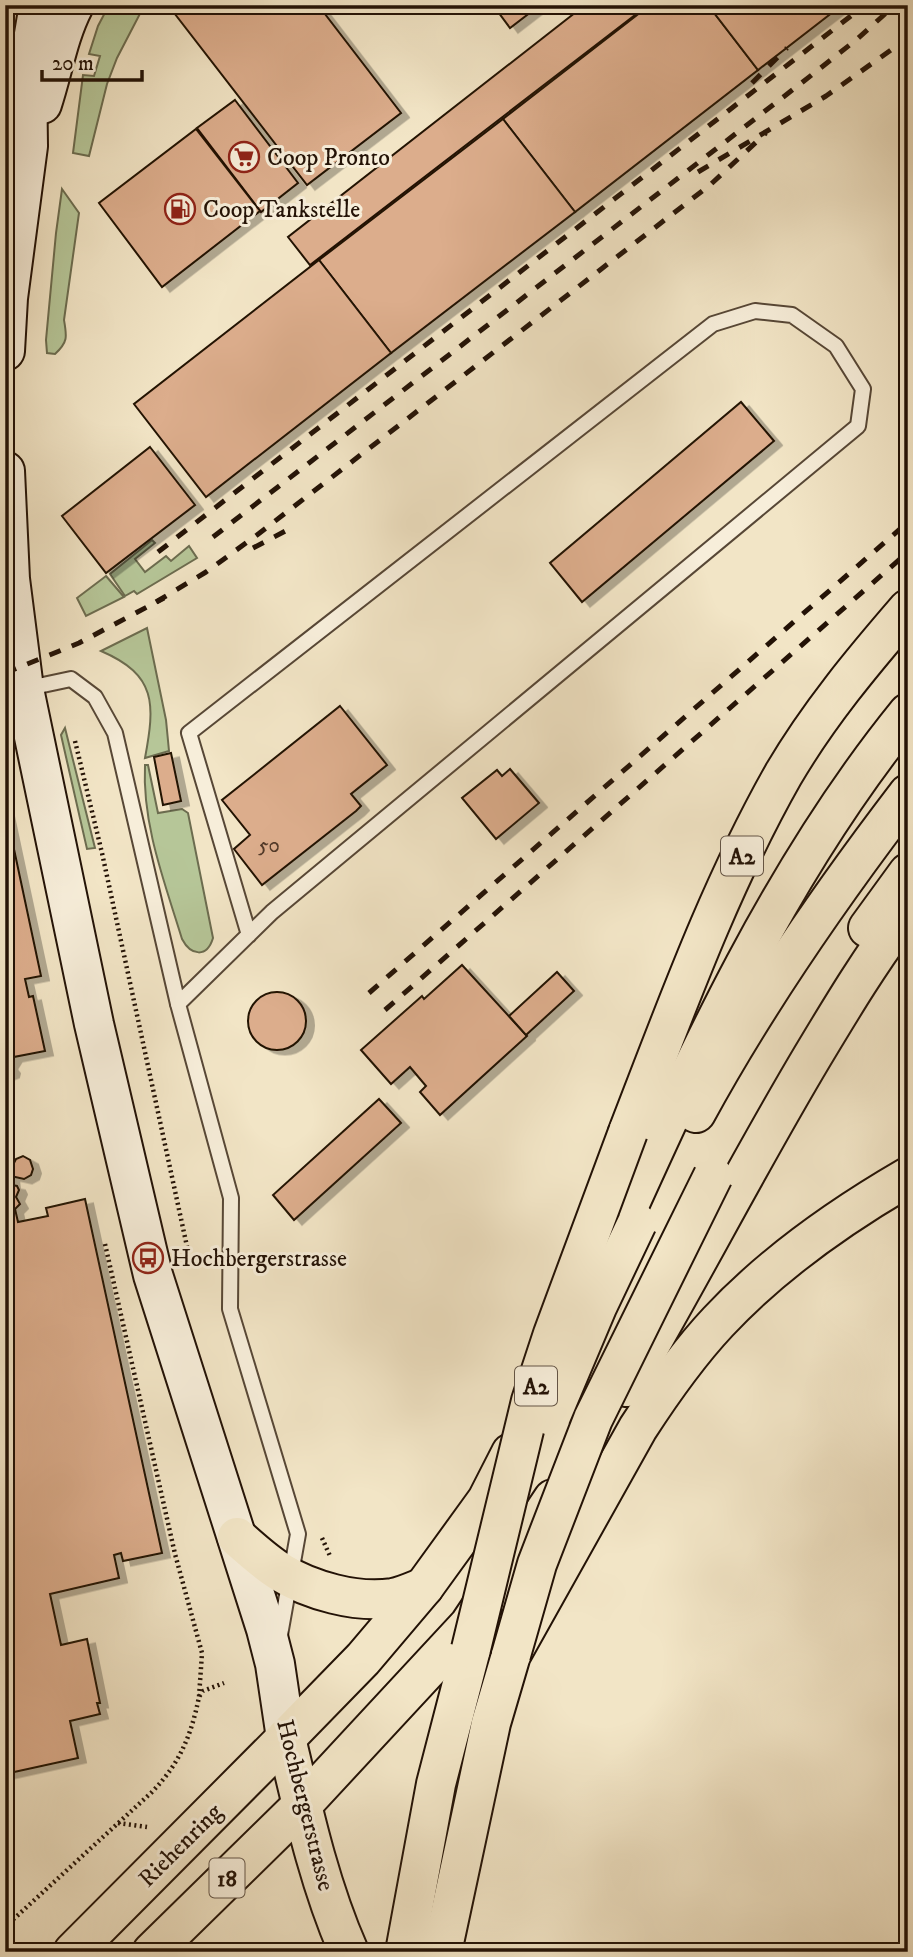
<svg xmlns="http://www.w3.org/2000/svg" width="913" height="1957" font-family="'IM FELL DW Pica',serif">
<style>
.green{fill:#b6c698;stroke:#6c6c4f;stroke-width:2}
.building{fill:#dcad8c;stroke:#231206;stroke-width:2;filter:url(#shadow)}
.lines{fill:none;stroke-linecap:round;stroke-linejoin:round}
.service-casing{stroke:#574736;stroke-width:18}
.secondary-casing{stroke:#231206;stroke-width:42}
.primary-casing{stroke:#231206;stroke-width:42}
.motorway-casing{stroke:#231206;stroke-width:42}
.path{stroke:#231206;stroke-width:4.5;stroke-dasharray:2 3.5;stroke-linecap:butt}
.service{stroke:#f7eeda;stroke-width:14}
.secondary{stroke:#f7eeda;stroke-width:38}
.primary{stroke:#f2e5c6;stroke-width:38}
.motorway{stroke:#f2e5c6;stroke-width:38}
.rail{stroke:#231206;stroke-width:5;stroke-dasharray:12 12;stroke-linecap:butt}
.motorway-bridge-casing{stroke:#231206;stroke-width:42;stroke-linecap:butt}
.motorway-bridge{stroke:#f2e5c6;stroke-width:38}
.labels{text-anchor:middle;stroke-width:6;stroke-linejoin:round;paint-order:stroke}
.number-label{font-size:21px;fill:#513928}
.shield{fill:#f7eeda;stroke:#635446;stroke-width:2}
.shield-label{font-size:23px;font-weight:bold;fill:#231206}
.poi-label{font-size:24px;fill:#231206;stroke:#f7eeda;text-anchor:start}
.street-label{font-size:24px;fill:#231206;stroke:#f7eeda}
</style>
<defs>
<filter id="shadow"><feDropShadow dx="8" dy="4.5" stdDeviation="0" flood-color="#0004"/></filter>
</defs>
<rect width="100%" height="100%" fill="#f2e5c6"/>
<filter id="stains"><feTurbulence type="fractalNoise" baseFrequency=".00286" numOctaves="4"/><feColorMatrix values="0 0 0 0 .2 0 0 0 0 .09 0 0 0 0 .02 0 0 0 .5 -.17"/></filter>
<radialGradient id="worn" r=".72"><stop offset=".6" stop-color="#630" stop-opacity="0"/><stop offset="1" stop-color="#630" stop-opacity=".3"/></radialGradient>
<g class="green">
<polygon points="109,5 144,6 117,58 107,84 89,156 73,153 83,75 94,76 100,56 89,54 98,26"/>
<path d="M62,189L79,213L64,320C67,337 68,342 55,354L47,353L46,340L56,233Z"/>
<polygon points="152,540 155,543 135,559 145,572 166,556 171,561 189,546 197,558 137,594 134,591 125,596 110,574"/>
<polygon points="106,576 124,597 86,616 77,598"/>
<path d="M147,628L166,720L169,751L145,758C155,704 157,675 101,651Z"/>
<polygon points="65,728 95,848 87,849 61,735"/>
<path d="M145,765H148L158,813L182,809L188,813L213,938C207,958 191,956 182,939C165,883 142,825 145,765Z"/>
</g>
<g class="building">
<polygon points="168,5 318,5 401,113 307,185"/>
<polygon points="493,5 540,5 510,28"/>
<polygon points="585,5 648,5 310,265 288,237"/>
<polygon points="650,5 708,5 758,70 575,212 503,119"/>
<polygon points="708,5 842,5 758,70"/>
<polygon points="235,100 298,183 261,212 197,128"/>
<polygon points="503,119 575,212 391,353 319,260"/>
<polygon points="196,129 260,211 162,287 99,203"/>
<polygon points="319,260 391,353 206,497 134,404"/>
<polygon points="741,402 774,441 582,602 550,563"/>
<polygon points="150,447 195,505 106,573 62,516"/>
<polygon points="340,706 387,765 351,794 361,806 356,811 262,885 234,849 250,835 222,800"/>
<polygon points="171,753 181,801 163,805 154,757"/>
<polygon points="510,769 539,803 496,839 462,798 497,770 502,776"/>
<polygon points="5,807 41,976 25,979 29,997 33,996 45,1051 14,1057 9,1065 12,1069 11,1073 6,1075"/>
<polygon points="462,965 527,1036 440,1115 420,1092 426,1086 410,1067 391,1084 361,1050 422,996 424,999"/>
<polygon points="557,972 574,991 526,1035 509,1016"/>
<circle cx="277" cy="1021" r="29"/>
<polygon points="379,1099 401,1123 294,1220 273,1195"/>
<polygon points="23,1156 30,1160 33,1169 31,1175 24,1179 11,1176 12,1185 17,1186 19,1190 16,1197 20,1204 15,1209 18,1222 48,1216 46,1208 85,1199 162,1553 123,1561 121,1553 114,1555 119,1578 50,1594 61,1645 87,1639 100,1703 97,1703 100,1714 70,1721 78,1758 5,1774 5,1162 8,1162 10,1166 13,1165 16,1159"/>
</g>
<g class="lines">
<g class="service-casing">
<g id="service">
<polyline points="24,689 71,679 95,697 115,733 178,1004"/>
<polyline points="249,935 189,733 713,324 755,311 792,315 836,346 863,389 858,426 272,912 178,1004 231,1198 230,1309 298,1534 280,1635"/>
</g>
</g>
<g class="secondary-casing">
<g id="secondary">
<path d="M42,104C53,71 58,36 74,5"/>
<polyline points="5,351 8,298 28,146 27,75 39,5"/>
<polyline points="5,471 10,579 24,689 94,1024 153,1275 266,1629 275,1664 286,1738"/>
</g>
</g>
<g class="primary-casing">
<g id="primary">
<path d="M286,1738C303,1810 319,1884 349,1952"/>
<polyline points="73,1952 286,1738"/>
<polyline points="152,1952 302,1805"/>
</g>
</g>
<g class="motorway-casing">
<g id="motorway">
<polyline points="868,928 908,873"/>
<path d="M696,1113C757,1001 830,896 908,794"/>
<path d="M628,1132C675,1011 719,888 783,775C818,715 863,661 908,609"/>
<path d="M607,1254C692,1066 777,874 908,713"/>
<path d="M626,1387C690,1278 747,1166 812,1057C842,1007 872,957 908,910"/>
<path d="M237,1537C270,1567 290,1583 334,1594C354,1599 373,1601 393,1598C403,1596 414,1591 424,1587"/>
<polyline points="286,1738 363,1659 424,1587 487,1500 511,1453"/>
<polyline points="302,1805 469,1625 553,1499"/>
<polyline points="405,1952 436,1784 471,1649"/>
<path d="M442,1952L491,1723L511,1655L638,1428C662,1391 688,1354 718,1322C773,1263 839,1217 908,1177"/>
</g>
</g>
<g class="path">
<polyline points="75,741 102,853 191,1265"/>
<polyline points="105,1244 175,1554 202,1653 199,1697"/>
<polyline points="322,1538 330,1556"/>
<polyline points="118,1823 147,1827"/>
<path d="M5,1927L152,1792C180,1763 191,1736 199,1697L203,1691L224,1683"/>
</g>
<use href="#service" class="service"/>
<use href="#secondary" class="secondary"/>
<use href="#primary" class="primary"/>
<use href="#motorway" class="motorway"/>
<g class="rail">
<polyline points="752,83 787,48"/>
<polyline points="698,172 826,96 908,38"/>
<polyline points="213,537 804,81 856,40 895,5"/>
<polyline points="253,548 293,527"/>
<polyline points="158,552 865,5"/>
<polyline points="156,602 206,572 257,535 710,185 766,133"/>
<polyline points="5,673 79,643 164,598"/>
<polyline points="369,993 908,522"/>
<polyline points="385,1010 908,552"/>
</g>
<g class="motorway-bridge-casing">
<g id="motorway-bridge">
<polyline points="551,1416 597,1307 637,1223"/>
<polyline points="471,1649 531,1401 553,1334 628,1132"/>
<polyline points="511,1655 537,1564 593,1419 713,1176"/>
</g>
</g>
<use href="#motorway-bridge" class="motorway-bridge"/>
</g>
<defs>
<g id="supermarket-ring" transform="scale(1.575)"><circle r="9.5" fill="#f7eeda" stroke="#8f2418" stroke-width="1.5"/><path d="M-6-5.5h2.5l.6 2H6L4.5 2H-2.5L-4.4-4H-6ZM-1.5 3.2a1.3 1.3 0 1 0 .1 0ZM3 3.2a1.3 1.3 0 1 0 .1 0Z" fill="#8f2418"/></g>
<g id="fuel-ring" transform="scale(1.575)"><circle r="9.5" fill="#f7eeda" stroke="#8f2418" stroke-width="1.5"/><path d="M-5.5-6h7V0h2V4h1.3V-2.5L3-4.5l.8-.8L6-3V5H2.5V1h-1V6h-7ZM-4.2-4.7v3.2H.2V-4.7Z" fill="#8f2418"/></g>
<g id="bus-ring" transform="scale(1.575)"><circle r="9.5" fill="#f7eeda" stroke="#8f2418" stroke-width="1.5"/><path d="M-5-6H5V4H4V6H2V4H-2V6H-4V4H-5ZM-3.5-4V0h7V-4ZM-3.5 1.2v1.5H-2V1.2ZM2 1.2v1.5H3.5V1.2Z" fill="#8f2418"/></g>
</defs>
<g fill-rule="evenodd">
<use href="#supermarket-ring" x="244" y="157"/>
<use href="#fuel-ring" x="180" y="209"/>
<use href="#bus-ring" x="148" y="1258"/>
</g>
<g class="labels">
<g class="number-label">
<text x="269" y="852">50</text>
</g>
<g class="shield">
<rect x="721" y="836.5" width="42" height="39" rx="5"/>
<rect x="515" y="1366.5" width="42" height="39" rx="5"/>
<rect x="209.5" y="1858.5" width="35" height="39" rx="5"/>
</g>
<g class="shield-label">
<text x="742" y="864">A2</text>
<text x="536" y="1394">A2</text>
<text x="227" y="1886">18</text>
</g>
<g class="poi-label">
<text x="267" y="165">Coop Pronto</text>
<text x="203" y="217">Coop Tankstelle</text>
<text x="171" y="1266">Hochbergerstrasse</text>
</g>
<g class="street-label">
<text transform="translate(306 1805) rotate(76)" y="8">Hochbergerstrasse</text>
<text transform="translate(180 1845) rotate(-45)" y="8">Riehenring</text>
</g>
</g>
<rect width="913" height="1957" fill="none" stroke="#f2e5c6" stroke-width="28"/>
<rect x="7" y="7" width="899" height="1943" fill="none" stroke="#231206" stroke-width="3.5"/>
<rect x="14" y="14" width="885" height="1929" fill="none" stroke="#231206" stroke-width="2"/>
<path d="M42 70v10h100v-10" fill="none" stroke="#231206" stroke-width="3.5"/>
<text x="52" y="70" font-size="21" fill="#231206" stroke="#f7eeda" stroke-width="5" paint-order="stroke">20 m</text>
<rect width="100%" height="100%" filter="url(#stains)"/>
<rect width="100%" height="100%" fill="url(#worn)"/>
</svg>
